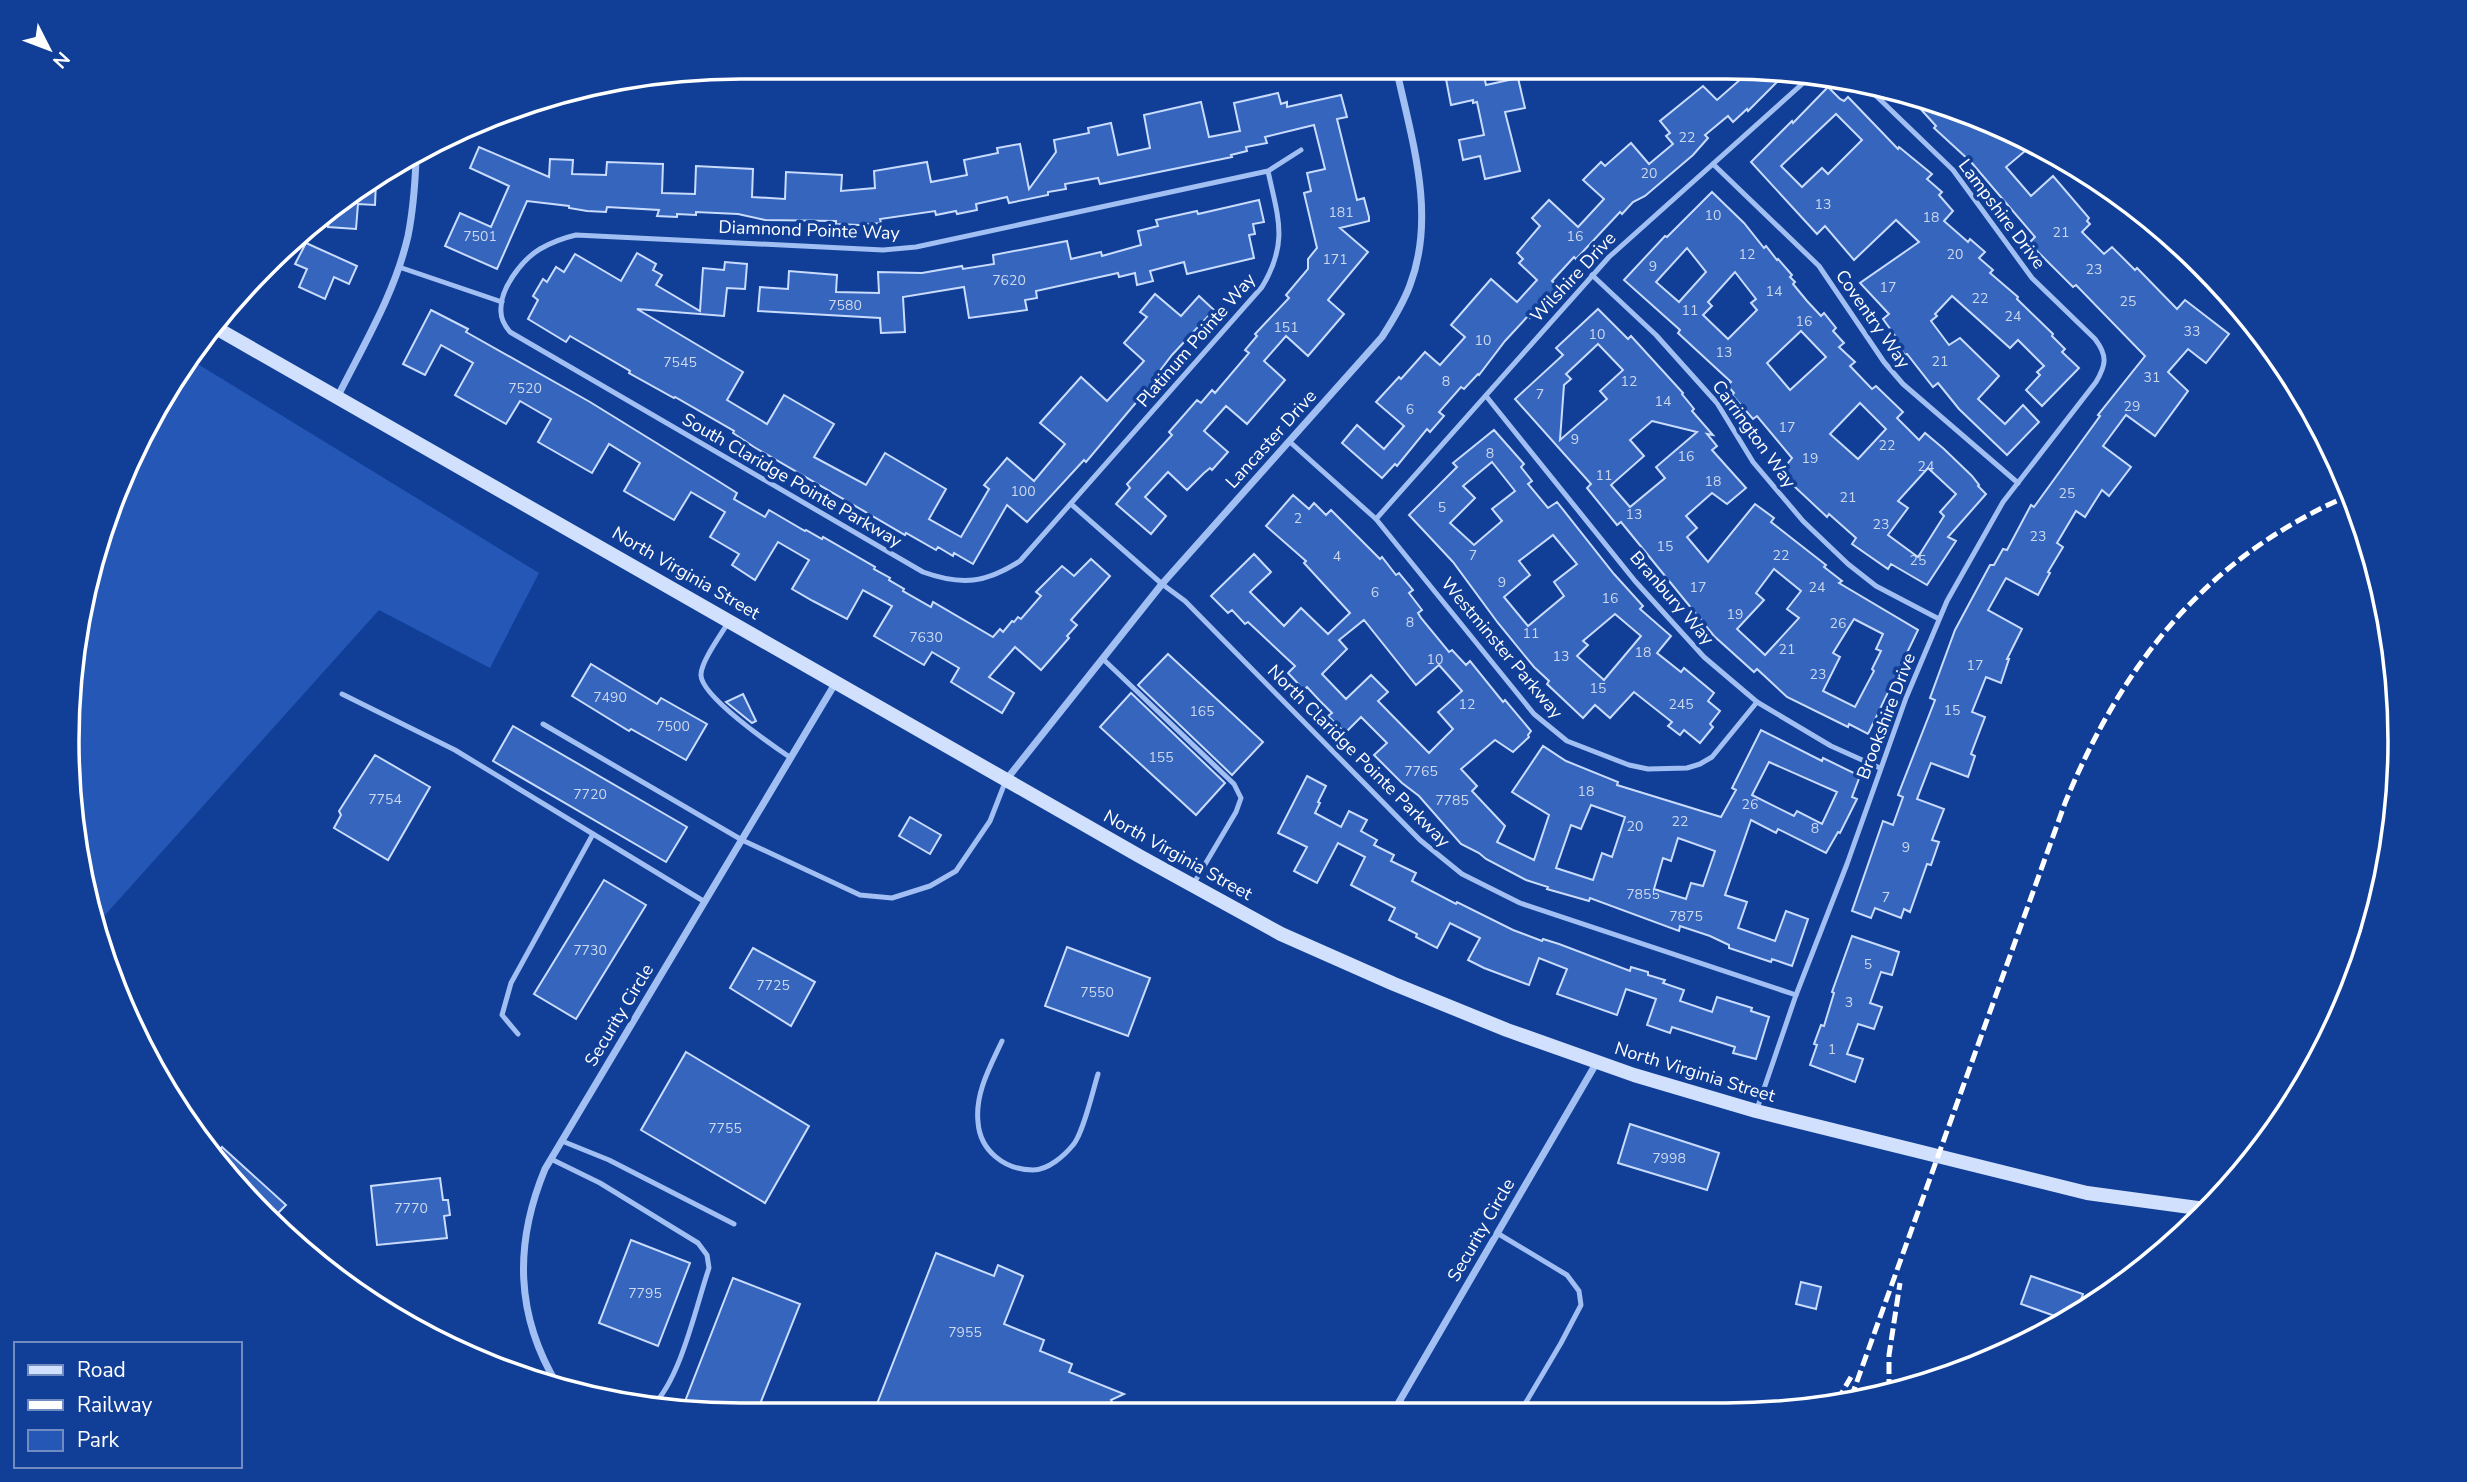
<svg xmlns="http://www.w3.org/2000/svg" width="2467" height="1482" font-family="'Nunito Sans',sans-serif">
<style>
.green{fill:#2457b6}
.building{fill:#3565bd;stroke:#c9dcfd;stroke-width:2;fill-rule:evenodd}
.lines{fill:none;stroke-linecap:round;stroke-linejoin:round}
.lane{stroke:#a1bff3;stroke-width:5}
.street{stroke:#a1bff3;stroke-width:7}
.secondary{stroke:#d1e0fd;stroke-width:14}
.rail{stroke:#fff;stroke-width:5;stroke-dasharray:12 5;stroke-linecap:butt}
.labels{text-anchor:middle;stroke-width:7;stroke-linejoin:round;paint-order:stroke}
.number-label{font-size:14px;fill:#ccd8ee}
.street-label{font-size:18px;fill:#fff;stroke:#113f97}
.rim{fill:none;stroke:#fff;stroke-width:3.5}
</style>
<rect width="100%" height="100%" fill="#113f97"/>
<polygon class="green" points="188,358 539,573 490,668 379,610 97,924 67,741 102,525 180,366"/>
<g class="building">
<polygon points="1733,68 1764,68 1777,82 1748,111 1747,109 1733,122 1728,116 1705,135 1708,138 1693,155 1645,196 1633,202 1622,214 1620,212 1576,259 1574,257 1552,281 1558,286 1530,318 1528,316 1505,341 1479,375 1478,374 1464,389 1461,387 1439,412 1444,416 1430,432 1427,429 1397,466 1395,464 1382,478 1342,443 1357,425 1384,449 1404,426 1376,402 1399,377 1401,379 1425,352 1440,365 1465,337 1451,325 1491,279 1517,302 1537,280 1519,263 1523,259 1517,253 1540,226 1532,218 1549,200 1578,227 1604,199 1583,180 1601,162 1605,166 1631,143 1649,164 1673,144 1666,136 1670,133 1660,121 1703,86 1717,100 1742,78"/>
<polygon points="1483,71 1486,85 1518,78 1525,108 1505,112 1520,171 1485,179 1480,156 1463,160 1459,140 1484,135 1477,102 1473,103 1473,100 1451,105 1446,79"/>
<path d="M1828,87L1840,99L1844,101L1848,97L1898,149L1899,147L1932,174L1927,179L1942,192L1939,195L1953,211L1944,221L1968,242L1970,239L1985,252L1979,258L1993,270L1990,273L2018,297L2017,299L2053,334L2052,336L2065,349L2062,352L2079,368L2042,406L2026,390L2040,375L2037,372L2044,366L2018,340L2010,348L1952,296L1935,314L1937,316L1931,321L1949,345L1960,338L1999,376L1978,399L2005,424L2023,405L2039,422L2007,455L1959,409L1938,383L1933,387L1907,354L1905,355L1893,339L1896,337L1883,319L1889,314L1860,283L1919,242L1896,220L1854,260L1825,226L1817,234L1751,162L1792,121L1793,123ZM1836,114L1862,140L1828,174L1822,168L1802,187L1781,166Z"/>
<polygon points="1278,93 1281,104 1287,102 1287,107 1341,95 1347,117 1337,119 1357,200 1364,198 1369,217 1369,221 1340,228 1368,252 1328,300 1344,314 1308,356 1286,336 1264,361 1285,380 1247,424 1226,406 1204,431 1228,452 1212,470 1210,468 1204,473 1187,490 1168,472 1145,497 1166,516 1151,534 1116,504 1130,488 1127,484 1172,435 1169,432 1197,400 1201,403 1212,390 1215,393 1249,353 1245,350 1257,336 1255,334 1289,298 1286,295 1308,269 1308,259 1317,248 1304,193 1311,191 1307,173 1325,169 1314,125 1265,137 1267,143 1246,147 1247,151 1231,155 1232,157 1100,184 1098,178 1065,184 1066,189 1048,192 1048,195 1009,203 1007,197 976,204 977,210 957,214 956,211 936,215 935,211 880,219 881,223 859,225 836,224 836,221 765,220 738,214 696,212 696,215 677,214 677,217 657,216 659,210 607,207 606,212 587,211 569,208 569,206 527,201 497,269 445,246 460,213 491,227 509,186 470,168 479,147 549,177 550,159 573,160 572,174 606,175 607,162 663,164 662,193 695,194 696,166 753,169 752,197 785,199 786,172 842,175 841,191 875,188 874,171 927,162 931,182 967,175 964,160 998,153 997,148 1020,144 1029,189 1056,152 1054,140 1089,133 1088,128 1111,123 1118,155 1150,148 1144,115 1201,102 1209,137 1240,131 1234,103"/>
<polygon points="1908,95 1943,102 1965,123 1971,116 2031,146 2006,167 2031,196 2053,176 2089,218 2087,221 2090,224 2082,232 2104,254 2112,247 2135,270 2137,268 2177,309 2185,300 2229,334 2206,363 2188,349 2168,372 2188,391 2155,436 2126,415 2103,446 2131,467 2109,496 2102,490 2085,517 2076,511 2057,543 2063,547 2048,572 2050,573 2038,595 2006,578 1988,610 2022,629 2007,659 2009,659 2001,683 1986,677 1972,712 1985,717 1971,754 1975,756 1968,777 1931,763 1917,799 1944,809 1932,840 1939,842 1931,865 1927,864 1910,912 1904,909 1901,918 1875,908 1871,918 1852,911 1883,821 1893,825 1903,797 1898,795 1935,700 1930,698 1955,630 1990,565 1994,565 2003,549 2007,550 2031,505 2034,507 2100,416 2098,415 2145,356 2076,285 2073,287 2034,248 2030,242 2035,237 1971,162 1934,128 1936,126"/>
<polygon points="376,181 375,205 358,204 356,229 328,227 331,206"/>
<path d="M1712,192L1744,223L1764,248L1766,246L1777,260L1778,259L1792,275L1790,277L1795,282L1793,284L1807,301L1821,316L1824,313L1836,328L1833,331L1844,343L1839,347L1855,362L1850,366L1872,389L1876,386L1903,412L1897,418L1919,440L1925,433L1944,449L1972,476L1979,485L1978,486L1986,494L1948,537L1956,541L1927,585L1891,564L1888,569L1852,544L1856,538L1829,514L1827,517L1780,473L1792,458L1757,416L1753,419L1732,395L1734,393L1727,385L1731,382L1678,333L1680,330L1624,280L1665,236L1667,237ZM1687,248L1706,272L1679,302L1656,282ZM1735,272L1756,299L1751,303L1757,310L1728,339L1703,315L1712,306L1708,302ZM1801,331L1826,357L1790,390L1767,363ZM1860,403L1886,429L1858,459L1830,434ZM1928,468L1956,494L1940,512L1944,516L1918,557L1888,535L1908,508L1898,501Z"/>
<polygon points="1259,200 1264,222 1253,224 1255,234 1249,235 1254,258 1187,274 1184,262 1150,271 1153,281 1137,285 1135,273 1119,277 1118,273 1036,291 1037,298 1025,300 1027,310 969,318 964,287 903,297 905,332 881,333 880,318 758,311 760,287 788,289 789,271 837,275 836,292 879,293 878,272 922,273 962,266 963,269 994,264 993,255 1067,241 1071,259 1101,252 1102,256 1141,245 1138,231 1158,226 1156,220 1197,211 1198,214"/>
<polygon points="306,243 357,266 349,284 334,277 325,299 299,287 307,269 295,264"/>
<polygon points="637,253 656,264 653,270 662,275 656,285 700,311 703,268 724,270 725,262 747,264 745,289 727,288 724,316 637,309 743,372 727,400 767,424 784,395 834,424 814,457 866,485 885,453 946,489 929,519 961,537 989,489 984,485 1007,458 1034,481 1065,444 1040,423 1081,377 1107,401 1144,361 1124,343 1147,317 1140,312 1155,294 1181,316 1199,296 1214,310 1172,355 1159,372 1160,374 1086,462 1084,460 1027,522 1007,505 973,564 954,553 953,556 938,547 936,550 906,533 905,535 754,447 733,433 734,431 675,397 674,398 629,373 630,371 570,336 566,342 528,319 538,300 533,296 543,279 547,282 556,267 564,272 575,254 621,281"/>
<path d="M1598,309L1628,339L1631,336L1683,393L1682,394L1694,409L1692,411L1713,435L1707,434L1717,446L1712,450L1746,488L1727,504L1712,493L1686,516L1697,528L1687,537L1708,562L1755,504L1774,518L1771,522L1826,565L1824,567L1842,581L1839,583L1918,630L1868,734L1849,724L1848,727L1787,697L1757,669L1754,672L1714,636L1621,522L1617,525L1587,488L1591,484L1515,399L1563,355L1556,348ZM1598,344L1623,370L1600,391L1607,399L1560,440L1564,385L1571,379L1566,374ZM1652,421L1697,432L1656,467L1665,478L1630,507L1611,485L1644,456L1630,440ZM1774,569L1801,591L1787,609L1799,618L1765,655L1737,629L1764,600L1756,593ZM1854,619L1883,634L1876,649L1881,651L1872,669L1874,671L1855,707L1823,691L1840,657L1833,653Z"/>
<polygon points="431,310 468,329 466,332 590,402 718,481 737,493 734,499 765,517 769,510 805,531 806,530 822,539 823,537 875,567 874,569 890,578 889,580 904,589 903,591 931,607 933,602 993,637 1000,629 1003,632 1012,621 1014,622 1018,617 1021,619 1041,596 1036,592 1062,566 1074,576 1091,559 1110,576 1071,620 1077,625 1067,636 1069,638 1041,670 1015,647 989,677 1014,693 1002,713 951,682 959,668 932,652 924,665 874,636 892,606 863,590 847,619 813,601 792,589 809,560 778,542 755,580 732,565 739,554 710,537 725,512 691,492 674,520 624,491 640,463 609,444 592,473 538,442 551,419 520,401 506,424 455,395 473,363 441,345 425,375 403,364"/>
<path d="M1494,430L1524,464L1521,467L1532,481L1528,484L1548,508L1557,502L1614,574L1643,606L1640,609L1671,636L1657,653L1681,672L1684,668L1714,693L1708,701L1720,711L1710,724L1713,727L1700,743L1684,730L1680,735L1668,726L1672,722L1634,692L1610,718L1595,705L1583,718L1547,684L1549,681L1534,667L1498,623L1453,562L1409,515L1457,467L1453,463ZM1492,462L1515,491L1492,509L1502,521L1474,545L1450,523L1475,498L1463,486ZM1553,535L1577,564L1554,582L1564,596L1528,626L1504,597L1530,575L1519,561ZM1615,614L1641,636L1604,680L1577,656L1588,645L1583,641Z"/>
<path d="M1293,495L1309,509L1314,503L1326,515L1331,510L1380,559L1382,557L1396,575L1399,573L1413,590L1409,593L1422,610L1418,613L1421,618L1449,652L1452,650L1466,665L1470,661L1503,702L1505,700L1531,731L1528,735L1529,737L1513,752L1495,740L1461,769L1477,786L1472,791L1505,826L1497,842L1534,860L1549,815L1512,792L1543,746L1566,761L1618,782L1617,785L1721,817L1736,790L1732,788L1761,730L1822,761L1823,758L1860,776L1852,797L1857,799L1840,833L1838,832L1826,853L1778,829L1776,833L1751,820L1725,895L1747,902L1738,928L1775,941L1786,911L1808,919L1792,966L1772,959L1771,962L1729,948V945L1710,936L1680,926L1679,931L1590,898L1589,901L1547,889L1548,887L1526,880L1486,859L1479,853L1461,844L1419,796L1402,783L1374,755L1387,743L1361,717L1345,733L1328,716L1332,713L1320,701L1307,687L1304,690L1288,673L1295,666L1248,622L1245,624L1232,610L1228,613L1211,596L1254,554L1271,572L1250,592L1284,626L1301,608L1328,634L1350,613L1304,563L1306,561L1266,526ZM1364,620L1416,685L1439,665L1462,691L1438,712L1453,729L1429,753L1378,701L1388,692L1371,675L1346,699L1322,674L1347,649L1339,640ZM1769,762L1837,792L1822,824L1797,811L1794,816L1752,795ZM1591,805L1625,817L1612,857L1602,853L1593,880L1556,868L1571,825L1581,829ZM1678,838L1715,851L1703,886L1691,883L1686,899L1654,889L1663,858L1671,861Z"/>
<polygon points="1168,654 1263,742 1232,775 1138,685"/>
<polygon points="591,664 657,704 661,698 707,724 686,760 631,729 629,731 572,696"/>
<polygon points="1131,693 1225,783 1196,815 1100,727"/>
<polygon points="743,694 756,721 752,723 726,702"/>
<polygon points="513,726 687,827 666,862 493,761"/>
<polygon points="375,755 430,787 388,860 334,828 341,815 339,811"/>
<polygon points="1307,776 1326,786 1318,802 1320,803 1315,813 1341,827 1349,811 1367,820 1361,831 1377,840 1374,845 1394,855 1391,861 1416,873 1412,881 1456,904 1457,902 1513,930 1542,941 1543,939 1559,944 1630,971 1631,967 1648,972 1648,975 1665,980 1663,983 1684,990 1680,1001 1712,1012 1717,997 1752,1008 1751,1011 1769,1017 1756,1059 1733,1053 1735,1047 1672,1027 1670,1033 1647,1025 1656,999 1626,989 1617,1015 1557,994 1567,969 1539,958 1529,985 1484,968 1468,960 1480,938 1450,923 1437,948 1416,937 1417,934 1389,920 1395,908 1351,885 1365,857 1338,843 1317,883 1294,871 1307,847 1278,833"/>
<polygon points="910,817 941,835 930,854 899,836"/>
<polygon points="604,880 646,905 576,1019 534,994"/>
<polygon points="1852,936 1899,952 1892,975 1881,972 1870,1003 1882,1007 1874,1029 1858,1024 1847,1054 1863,1059 1855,1082 1810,1065 1817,1045 1814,1044 1821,1025 1824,1026 1834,993 1832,992"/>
<polygon points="1067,947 1150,978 1128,1036 1045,1006"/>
<polygon points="753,948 815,982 791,1026 730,988"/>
<polygon points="686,1052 809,1126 765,1203 641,1130"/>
<polygon points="1630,1124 1719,1153 1707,1190 1618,1163"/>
<polygon points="222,1147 286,1205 275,1216 212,1158"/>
<polygon points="440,1178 443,1200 448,1200 450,1215 444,1216 447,1238 377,1245 371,1186"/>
<polygon points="631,1240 690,1263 658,1346 599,1323"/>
<polygon points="936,1253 994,1276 998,1265 1023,1276 1004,1324 1044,1340 1040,1351 1072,1364 1069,1372 1124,1394 1111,1400 1117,1414 873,1414"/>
<polygon points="2031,1276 2083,1294 2075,1316 2069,1321 2021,1304"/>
<polygon points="733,1278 800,1304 756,1414 711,1414 684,1404"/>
<polygon points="1801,1282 1821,1287 1816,1309 1796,1304"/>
</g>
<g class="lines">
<g class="lane">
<polyline points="1713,164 1819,266 1884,362 1903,384 2018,483"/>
<path d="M1268,171C1278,218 1289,242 1262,287L1020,561C986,583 962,586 923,572L510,332C505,326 501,320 501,312C499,289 522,260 540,249C552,242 563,238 576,235L883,250L916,247L1268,171L1301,150"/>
<polyline points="399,267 502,302"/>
<polyline points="1592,275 1656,335 1717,403 1753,462 1803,521 1848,564 1876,586 1939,619"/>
<polyline points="1486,396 1635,581 1704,657 1757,702 1831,746 1880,768"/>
<polyline points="1290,442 1376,519 1534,714 1567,741 1629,765 1648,769 1687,768 1700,764 1712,757 1757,702"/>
<polyline points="1071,504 1162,584 1185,601 1420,840 1462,874 1520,903 1796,995"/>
<polyline points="1376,519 1609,257 1811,76"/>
<path d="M729,621C721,635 702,660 701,674C699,695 773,746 791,758"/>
<polyline points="1103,659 1234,784 1241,798 1236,812 1194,883"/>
<polyline points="342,694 455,750 705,902"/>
<polyline points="543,724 742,840 860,895 892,898 930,886 956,871 990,821 1006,780"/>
<polyline points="518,1034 502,1015 511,983 593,834"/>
<path d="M1002,1041C990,1067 975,1093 978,1122C980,1151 1005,1170 1033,1170C1048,1170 1064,1156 1073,1145C1083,1134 1093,1090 1098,1074"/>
<path d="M1757,1109L1796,995L1847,864L1906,698L1947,601L2003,502L2096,382C2106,365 2108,356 2095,339L2032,278L1953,170L1867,87"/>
<polyline points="562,1141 609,1160 734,1224"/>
<path d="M551,1159L600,1183L698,1243L707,1255L709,1268C696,1306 681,1378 653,1405"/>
<polyline points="1497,1233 1567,1275 1579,1291 1581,1305 1561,1343 1519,1414"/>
<polyline points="1399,1401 1419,1414"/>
</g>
<g class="street">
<path d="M338,396C364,344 395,293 408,236C413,211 415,185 416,160"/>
<path d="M1006,780L1162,584L1382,337C1393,320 1403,304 1410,285C1437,214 1411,138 1396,67"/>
<path d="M558,1386C515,1315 514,1244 545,1169L836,682"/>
<polyline points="1392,1414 1597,1062"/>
</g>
<polyline class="secondary" points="216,328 1141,857 1281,934 1394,984 1507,1030 1634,1075 1756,1111 2087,1193 2205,1209"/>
<g class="rail">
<polyline points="1889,1391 1889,1355 1900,1283"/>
<path d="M1851,1398L2065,803C2124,660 2208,556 2352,494"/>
<polyline points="1837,1401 1851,1377"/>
</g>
</g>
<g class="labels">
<g class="number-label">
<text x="1687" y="142">22</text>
<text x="1649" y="178">20</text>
<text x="1823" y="209">13</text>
<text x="1341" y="217">181</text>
<text x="1713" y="220">10</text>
<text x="1931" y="222">18</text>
<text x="2061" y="237">21</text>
<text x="480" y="241">7501</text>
<text x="1575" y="241">16</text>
<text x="1747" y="259">12</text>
<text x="1955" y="259">20</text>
<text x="1335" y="264">171</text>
<text x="1653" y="271">9</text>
<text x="2094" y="274">23</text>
<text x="1009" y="285">7620</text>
<text x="1888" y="292">17</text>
<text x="1774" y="296">14</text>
<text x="1980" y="303">22</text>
<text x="2128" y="306">25</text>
<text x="845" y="310">7580</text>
<text x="1690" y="315">11</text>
<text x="2013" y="321">24</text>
<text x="1804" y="326">16</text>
<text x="1286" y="332">151</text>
<text x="2192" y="336">33</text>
<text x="1597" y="339">10</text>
<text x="1483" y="345">10</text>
<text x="1724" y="357">13</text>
<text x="1940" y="366">21</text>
<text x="680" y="367">7545</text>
<text x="2152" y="382">31</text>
<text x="1446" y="386">8</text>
<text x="1629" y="386">12</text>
<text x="525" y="393">7520</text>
<text x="1540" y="399">7</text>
<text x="1663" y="406">14</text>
<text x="2132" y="411">29</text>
<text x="1410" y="414">6</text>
<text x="1787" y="432">17</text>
<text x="1575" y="444">9</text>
<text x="1887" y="450">22</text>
<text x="1490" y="458">8</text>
<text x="1686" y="461">16</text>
<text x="1810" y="463">19</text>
<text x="1926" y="471">24</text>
<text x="1604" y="480">11</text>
<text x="1713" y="486">18</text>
<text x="1023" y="496">100</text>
<text x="2067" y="498">25</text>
<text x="1848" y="502">21</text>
<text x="1442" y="512">5</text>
<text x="1634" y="519">13</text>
<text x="1298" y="523">2</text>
<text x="1881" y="529">23</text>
<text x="2038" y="541">23</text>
<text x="1665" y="551">15</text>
<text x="1473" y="560">7</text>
<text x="1781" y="560">22</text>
<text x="1337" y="561">4</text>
<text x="1918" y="565">25</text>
<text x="1502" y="587">9</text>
<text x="1698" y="592">17</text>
<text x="1817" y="592">24</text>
<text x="1375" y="597">6</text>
<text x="1610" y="603">16</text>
<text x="1735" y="619">19</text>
<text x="1410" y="627">8</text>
<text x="1838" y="628">26</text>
<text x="1531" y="638">11</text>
<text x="926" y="642">7630</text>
<text x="1787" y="654">21</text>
<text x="1643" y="657">18</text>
<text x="1561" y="661">13</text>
<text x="1435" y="664">10</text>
<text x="1975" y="670">17</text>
<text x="1818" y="679">23</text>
<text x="1598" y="693">15</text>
<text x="610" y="702">7490</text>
<text x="1467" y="709">12</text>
<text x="1681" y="709">245</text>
<text x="1952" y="715">15</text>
<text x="1202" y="716">165</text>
<text x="673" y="731">7500</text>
<text x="1161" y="762">155</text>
<text x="1421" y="776">7765</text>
<text x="1586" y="796">18</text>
<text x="590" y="799">7720</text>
<text x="385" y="804">7754</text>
<text x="1452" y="805">7785</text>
<text x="1750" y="809">26</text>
<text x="1680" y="826">22</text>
<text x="1635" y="831">20</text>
<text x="1815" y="833">8</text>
<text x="1906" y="852">9</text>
<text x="1643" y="899">7855</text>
<text x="1886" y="902">7</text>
<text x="1686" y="921">7875</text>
<text x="590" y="955">7730</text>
<text x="1868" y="969">5</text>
<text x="773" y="990">7725</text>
<text x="1097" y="997">7550</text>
<text x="1849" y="1007">3</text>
<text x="1832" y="1054">1</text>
<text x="725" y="1133">7755</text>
<text x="1669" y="1163">7998</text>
<text x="411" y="1213">7770</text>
<text x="645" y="1298">7795</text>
<text x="965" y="1337">7955</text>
</g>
<g class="street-label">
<text transform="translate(2002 214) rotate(53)" y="6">Lampshire Drive</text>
<text transform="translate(809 230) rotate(2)" y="6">Diamnond Pointe Way</text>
<text transform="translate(1573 277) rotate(-47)" y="6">Wilshire Drive</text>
<text transform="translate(1873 319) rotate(55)" y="6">Coventry Way</text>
<text transform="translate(1196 340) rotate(-49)" y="6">Platinum Pointe Way</text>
<text transform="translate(1754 434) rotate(54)" y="6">Carrington Way</text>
<text transform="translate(1271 439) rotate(-48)" y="6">Lancaster Drive</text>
<text transform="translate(792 480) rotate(30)" y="6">South Claridge Pointe Parkway</text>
<text transform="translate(686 573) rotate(30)" y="6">North Virginia Street</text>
<text transform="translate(1672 598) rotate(49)" y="6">Branbury Way</text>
<text transform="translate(1502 648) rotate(50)" y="6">Westminster Parkway</text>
<text transform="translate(1886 716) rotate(-69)" y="6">Brookshire Drive</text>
<text transform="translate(1359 756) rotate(45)" y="6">North Claridge Pointe Parkway</text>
<text transform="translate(1178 855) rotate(29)" y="6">North Virginia Street</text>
<text transform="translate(619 1015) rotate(-59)" y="6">Security Circle</text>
<text transform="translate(1695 1072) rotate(17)" y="6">North Virginia Street</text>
<text transform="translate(1481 1230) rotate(-60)" y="6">Security Circle</text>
</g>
</g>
<path d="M0 0H2467V1482H0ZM741 79H1726A662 662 0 0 1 2388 741V741A662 662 0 0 1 1726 1403H741A662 662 0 0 1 79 741V741A662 662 0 0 1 741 79Z" fill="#113f97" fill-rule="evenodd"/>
<path class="rim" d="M741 79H1726A662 662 0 0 1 2388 741V741A662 662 0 0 1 1726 1403H741A662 662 0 0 1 79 741V741A662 662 0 0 1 741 79Z"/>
<rect x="14" y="1342" width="228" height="126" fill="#113f97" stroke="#708cc1" stroke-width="2"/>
<rect x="28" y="1365" width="35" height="10" fill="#d1e0fd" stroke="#708cc1" stroke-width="2"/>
<text x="77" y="1377" font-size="21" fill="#ffffff">Road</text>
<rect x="28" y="1400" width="35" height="10" fill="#ffffff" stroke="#708cc1" stroke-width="2"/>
<text x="77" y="1412" font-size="21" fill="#ffffff">Railway</text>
<rect x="28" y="1430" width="35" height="21" fill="#2457b6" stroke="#708cc1" stroke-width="2"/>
<text x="77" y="1447" font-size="21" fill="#ffffff">Park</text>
<g transform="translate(49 49) rotate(132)" stroke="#113f97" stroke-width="5" paint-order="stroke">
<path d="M0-5L12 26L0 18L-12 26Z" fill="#ffffff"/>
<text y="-10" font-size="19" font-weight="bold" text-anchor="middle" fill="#ffffff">N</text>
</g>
</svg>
